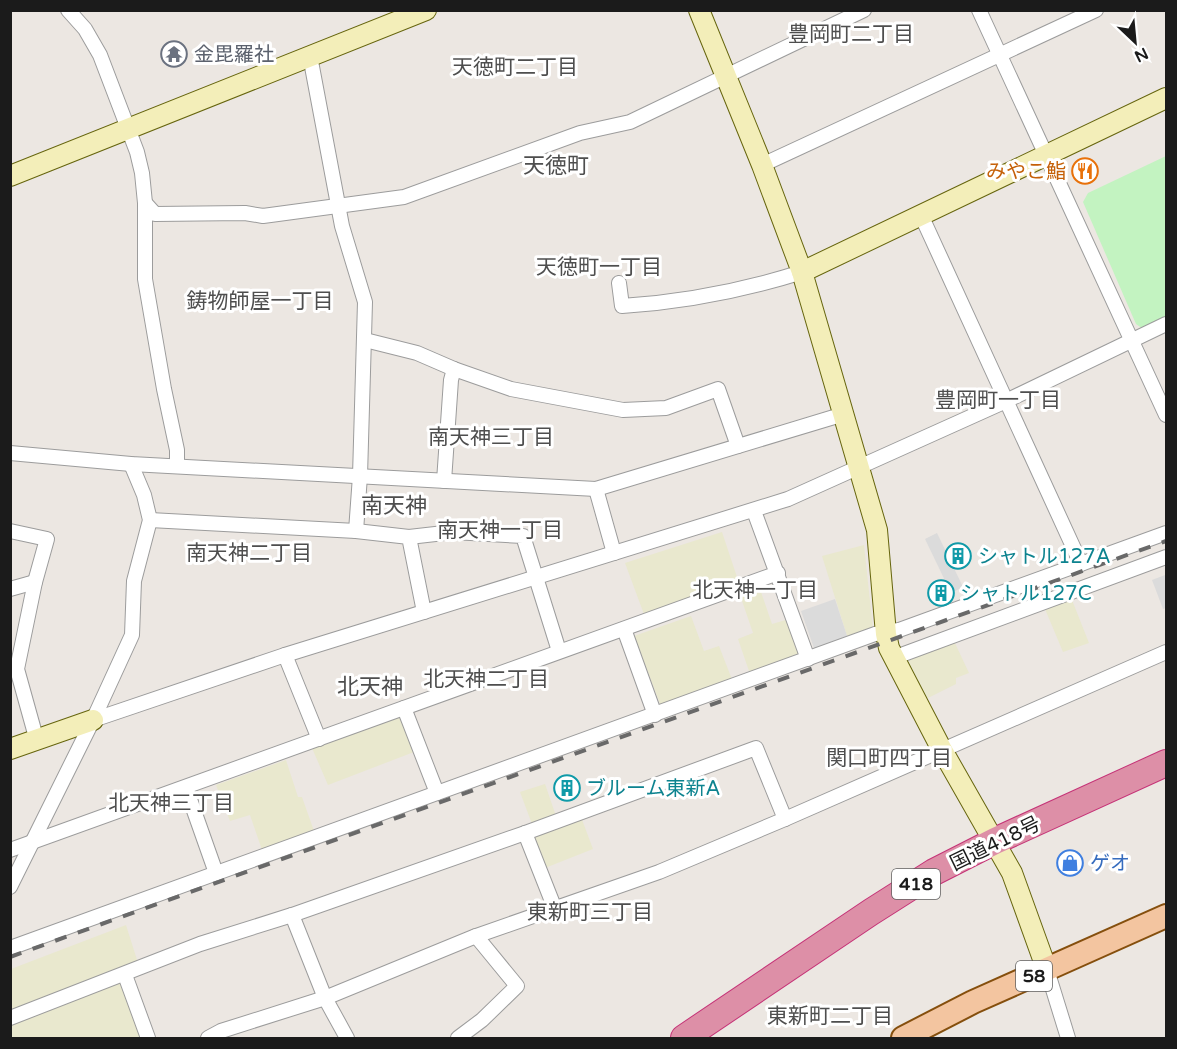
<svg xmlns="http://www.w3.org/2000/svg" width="1177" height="1049" font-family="'Varela Round','Noto Sans JP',sans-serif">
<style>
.farmland{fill:#e9e8ce}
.park{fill:#c3f3c1}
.parking{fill:#dbdbdb}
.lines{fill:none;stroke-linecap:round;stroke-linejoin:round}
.street-casing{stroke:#9c9c9c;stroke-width:16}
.secondary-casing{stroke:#66650e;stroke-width:22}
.primary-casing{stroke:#854f0d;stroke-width:26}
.highway-casing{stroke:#c53377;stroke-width:28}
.street{stroke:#fff;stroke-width:14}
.secondary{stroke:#f3eeb9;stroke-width:20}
.primary{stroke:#f3c5a0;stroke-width:22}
.highway{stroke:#dd8fa7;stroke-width:26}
.rail{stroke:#696969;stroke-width:4;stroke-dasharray:12 12;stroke-linecap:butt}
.labels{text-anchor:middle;stroke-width:6;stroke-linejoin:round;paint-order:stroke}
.shield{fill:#fff;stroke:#5f5f5f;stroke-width:1.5}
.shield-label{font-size:18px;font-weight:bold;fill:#1b1b1b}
.worship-label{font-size:20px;fill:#5b616d;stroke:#fff;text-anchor:start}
.food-label{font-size:20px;fill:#c56008;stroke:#fff;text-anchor:end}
.culture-label{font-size:20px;fill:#0d838f;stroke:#fff;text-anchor:start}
.street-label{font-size:20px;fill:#1b1b1b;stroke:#fff}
.shop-label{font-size:20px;fill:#366cbe;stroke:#fff;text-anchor:start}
.neighbourhood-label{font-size:21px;fill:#4e4e4e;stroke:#fff}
.quarter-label{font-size:22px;fill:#4e4e4e;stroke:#fff}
</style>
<rect width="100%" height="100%" fill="#ece7e2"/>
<g class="farmland">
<polygon points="722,532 739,583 645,617 625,563"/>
<polygon points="864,545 873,629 848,639 822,556"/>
<polygon points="760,589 772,624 789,619 803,656 750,674 738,639 753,633 740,595"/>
<polygon points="1072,600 1089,643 1063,652 1045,609"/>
<polygon points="691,616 704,651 719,646 733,682 662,709 634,636"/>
<polygon points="954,641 969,673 956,678 956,684 922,701 904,664 907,659"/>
<polygon points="400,717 414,752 328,785 312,748"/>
<polygon points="286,760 298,797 302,797 314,831 262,850 250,815 230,821 216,785"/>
<polygon points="545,784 556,816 532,824 520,792"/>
<polygon points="581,817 593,849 545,868 533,834"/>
<polygon points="126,925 138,963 118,971 141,1038 11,1038 11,969"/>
</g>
<polygon class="park" points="1166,156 1166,318 1143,329 1136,324 1083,202 1088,193"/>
<g class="parking">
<polygon points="937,533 963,587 951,593 925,539"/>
<polygon points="1165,575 1166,579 1166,608 1163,609 1152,580"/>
<polygon points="835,599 848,639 815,651 801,611"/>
</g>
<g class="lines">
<g class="street-casing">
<g id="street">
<polyline points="68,10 85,29 100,55 137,152 142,173 145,203 145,279 164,389 177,450 177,466"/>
<polyline points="979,10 1166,415"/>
<polyline points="310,56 342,226 365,302 360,476 356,531"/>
<polyline points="762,165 1096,10"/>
<polyline points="145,203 155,214 245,213 263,216 404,197 580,133 630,122 864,10"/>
<polyline points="921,215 1081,564"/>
<path d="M619,283L622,306C683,302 745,290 802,272"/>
<polyline points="365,340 417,353 454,369 511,389 623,410 666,408 718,389 738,446"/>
<polyline points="10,453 131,464 596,489 844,414"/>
<polyline points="444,481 451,380 454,369"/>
<polyline points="596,489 614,553"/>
<polyline points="754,511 808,659"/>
<polyline points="150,520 356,531 409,537 424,612"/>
<polyline points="10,531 47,539 35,582 17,669 37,741"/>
<polyline points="409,537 453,532 523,536 559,651"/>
<polyline points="10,589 35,582"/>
<polyline points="624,629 655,715"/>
<polyline points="285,655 319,739"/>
<polyline points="893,658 1166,557"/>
<polyline points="404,708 437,793"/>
<polyline points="93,720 285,655 788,499 1006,401 1166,324"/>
<polyline points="186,788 216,873"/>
<polyline points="525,833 555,909"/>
<polyline points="10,850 778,573"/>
<polyline points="10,887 93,720 132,635 134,581 150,520 144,495 131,464"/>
<polyline points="292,915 325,998 347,1038"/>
<polyline points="10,948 875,634 899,630 1166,533"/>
<polyline points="1047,970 1068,1038"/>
<polyline points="125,975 148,1038"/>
<polyline points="10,1018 200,944 292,915 525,833 756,748 785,819"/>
<polyline points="208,1038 221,1031 325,998 476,936 659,872 785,819 1166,652"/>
<polyline points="458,1038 482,1020 517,986 476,936"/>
</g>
</g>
<g class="secondary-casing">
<g id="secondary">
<polyline points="699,10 762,165 802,272 877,530 886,634 889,648 942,750 1012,873 1047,970"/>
<polyline points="10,176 426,10"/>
<polyline points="802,272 1166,98"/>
<polyline points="10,749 93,720"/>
</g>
</g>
<g class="primary-casing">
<polyline id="primary" points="903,1038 973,1002 1166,916"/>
</g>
<g class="highway-casing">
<polyline id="highway" points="684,1038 871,912 934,872 995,841 1166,763"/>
</g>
<use href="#street" class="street"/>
<use href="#secondary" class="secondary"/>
<use href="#primary" class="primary"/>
<use href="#highway" class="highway"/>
<polyline class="rail" points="10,957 1166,541"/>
</g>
<defs>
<g id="temple-ring" transform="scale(1.35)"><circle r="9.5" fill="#fff" stroke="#6b7280" stroke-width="1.5"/><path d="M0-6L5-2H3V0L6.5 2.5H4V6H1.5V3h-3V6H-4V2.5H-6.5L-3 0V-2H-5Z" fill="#6b7280"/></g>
<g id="restaurant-ring" transform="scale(1.35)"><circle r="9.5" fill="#fff" stroke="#e8710a" stroke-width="1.5"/><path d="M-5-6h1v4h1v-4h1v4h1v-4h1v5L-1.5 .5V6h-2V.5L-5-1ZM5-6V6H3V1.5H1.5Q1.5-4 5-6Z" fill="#e8710a"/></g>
<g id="building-ring" transform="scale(1.35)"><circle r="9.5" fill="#fff" stroke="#0f9aa8" stroke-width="1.5"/><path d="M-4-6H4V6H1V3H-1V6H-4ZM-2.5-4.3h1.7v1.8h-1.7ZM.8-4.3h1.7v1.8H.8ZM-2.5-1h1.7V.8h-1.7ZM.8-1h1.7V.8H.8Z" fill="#0f9aa8"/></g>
<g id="shop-ring" transform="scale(1.35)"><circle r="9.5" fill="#fff" stroke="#3f7fe0" stroke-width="1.5"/><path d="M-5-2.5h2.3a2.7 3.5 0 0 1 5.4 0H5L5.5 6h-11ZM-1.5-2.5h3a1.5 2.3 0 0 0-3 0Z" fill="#3f7fe0"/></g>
</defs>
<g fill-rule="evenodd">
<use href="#temple-ring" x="174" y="54"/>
<use href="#restaurant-ring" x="1085" y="171"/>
<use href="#building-ring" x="958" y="556"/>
<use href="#building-ring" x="941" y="593"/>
<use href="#building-ring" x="567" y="788"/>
<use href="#shop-ring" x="1070" y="863"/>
</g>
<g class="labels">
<g class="shield">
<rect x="892" y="869" width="48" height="30" rx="4.5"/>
<rect x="1016" y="961" width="36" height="30" rx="4.5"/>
</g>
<g class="shield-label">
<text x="916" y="890">418</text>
<text x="1034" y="982">58</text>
</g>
<g class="worship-label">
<text x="194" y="61">金毘羅社</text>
</g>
<g class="food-label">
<text x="1066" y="178">みやこ鮨</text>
</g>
<g class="culture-label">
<text x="978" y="563">シャトル127A</text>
<text x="960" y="600">シャトル127C</text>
<text x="586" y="795">ブルーム東新A</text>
</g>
<g class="street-label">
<text transform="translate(995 843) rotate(-26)" y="7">国道418号</text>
</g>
<g class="shop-label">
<text x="1090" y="870">ゲオ</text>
</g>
<g class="neighbourhood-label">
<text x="851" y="41">豊岡町二丁目</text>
<text x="515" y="74">天徳町二丁目</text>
<text x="599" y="274">天徳町一丁目</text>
<text x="260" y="308">鋳物師屋一丁目</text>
<text x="998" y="407">豊岡町一丁目</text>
<text x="491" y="444">南天神三丁目</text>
<text x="500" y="537">南天神一丁目</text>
<text x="249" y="560">南天神二丁目</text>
<text x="755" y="597">北天神一丁目</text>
<text x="486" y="686">北天神二丁目</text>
<text x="889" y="765">関口町四丁目</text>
<text x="171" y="810">北天神三丁目</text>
<text x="590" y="919">東新町三丁目</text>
<text x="830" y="1023">東新町二丁目</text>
</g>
<g class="quarter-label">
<text x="556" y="173">天徳町</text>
<text x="394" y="513">南天神</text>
<text x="370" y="694">北天神</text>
</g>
</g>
<rect width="1177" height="1049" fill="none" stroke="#1b1b1b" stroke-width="24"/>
<g transform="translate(1135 42) rotate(154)" stroke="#ffffff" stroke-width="4.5" paint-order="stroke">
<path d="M0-4.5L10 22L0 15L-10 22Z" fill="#1b1b1b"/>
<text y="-9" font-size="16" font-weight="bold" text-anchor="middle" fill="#1b1b1b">N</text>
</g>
</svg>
